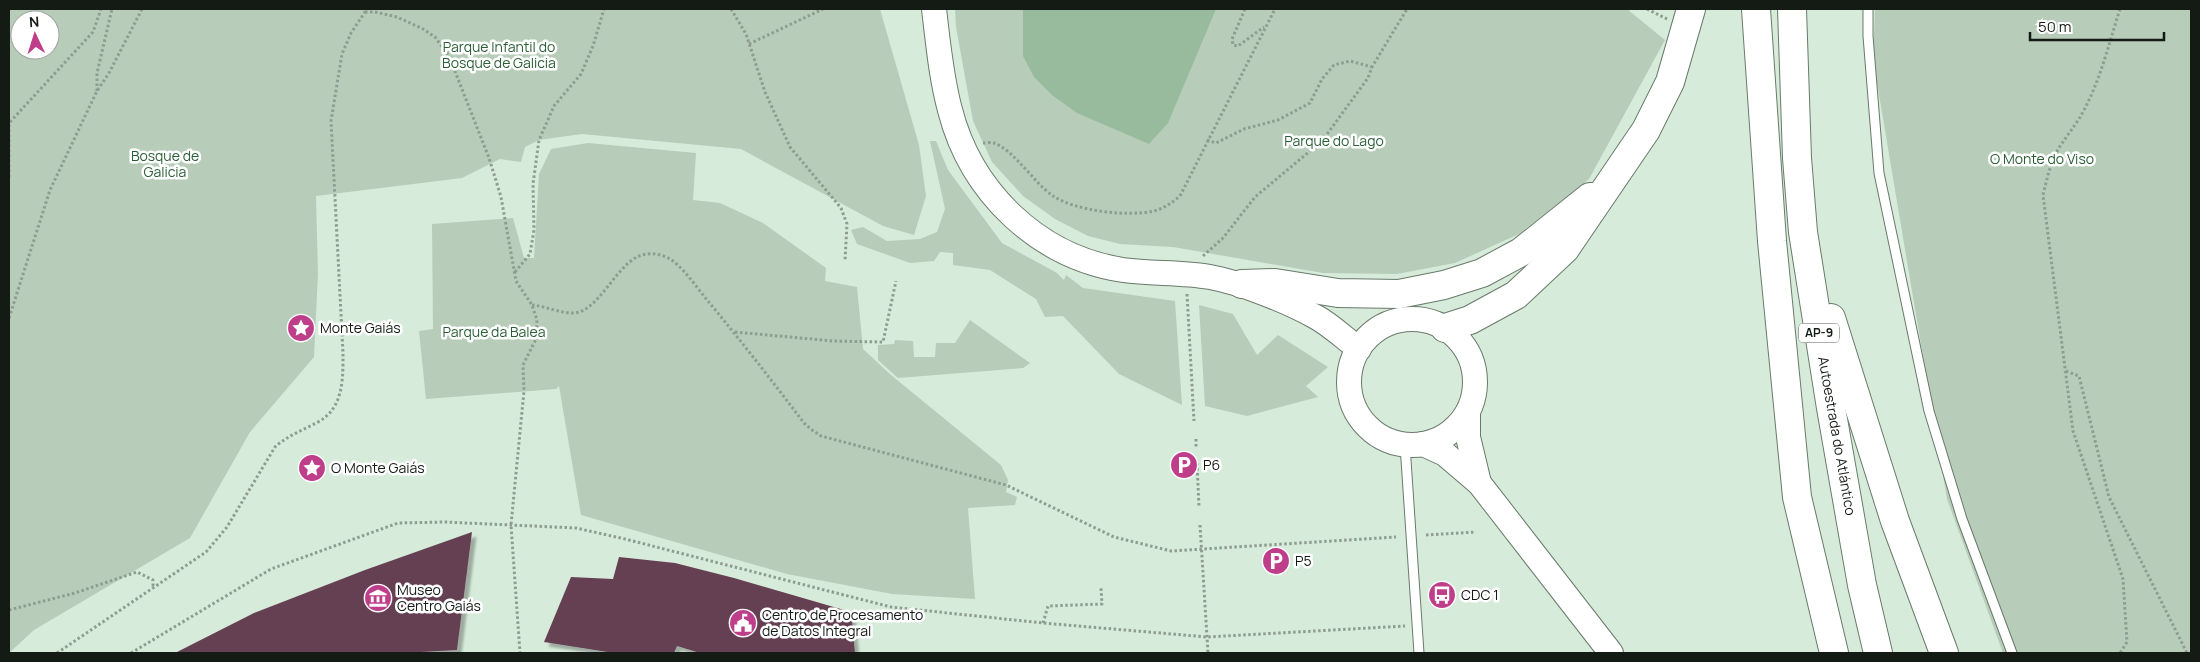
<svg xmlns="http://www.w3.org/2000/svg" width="2200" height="662" font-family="Manrope,sans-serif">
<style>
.green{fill:#b7ccb9;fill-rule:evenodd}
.water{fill:#98bb9d}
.building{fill:#654153;filter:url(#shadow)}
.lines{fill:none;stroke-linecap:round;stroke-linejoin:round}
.lane-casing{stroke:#697a6b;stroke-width:11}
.secondary-casing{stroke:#697a6b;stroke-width:26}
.highway-casing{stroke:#697a6b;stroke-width:30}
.path{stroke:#8e9d90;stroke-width:3;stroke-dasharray:2.5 2.5;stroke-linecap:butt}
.lane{stroke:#fff;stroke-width:9}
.secondary{stroke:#fff;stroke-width:24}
.highway{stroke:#fff;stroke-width:28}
.labels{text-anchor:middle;stroke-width:5;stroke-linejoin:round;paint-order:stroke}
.shield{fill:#fff;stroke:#5a5f5b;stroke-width:1}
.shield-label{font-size:12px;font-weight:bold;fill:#141b15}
.park-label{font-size:14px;fill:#2a5f36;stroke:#fff}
.poi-label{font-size:14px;fill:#141b15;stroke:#fff;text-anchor:start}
.street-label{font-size:14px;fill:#141b15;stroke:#fff}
</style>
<defs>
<filter id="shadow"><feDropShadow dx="4.5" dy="4.5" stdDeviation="1" flood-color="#0004"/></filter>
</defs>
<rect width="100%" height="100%" fill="#d7ebda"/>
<g class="green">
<path d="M9,9H880L919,145L926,196L914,235L883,226L741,149L582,134L539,140L525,147L521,162L500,159L462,178L316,196L318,274L314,357L250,432L190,538L34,630L9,653ZM20,20H50V50H20Z"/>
<polygon points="955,9 1627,9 1665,40 1589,179 1519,234 1455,263 1397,274 1323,273 1173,247 1120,244 1088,236 1055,219 1023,196 992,162 973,121 956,27"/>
<polygon points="1875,9 2191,9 2191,653 2003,653 1947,499 1873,59"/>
<polygon points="930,141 936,141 948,170 1002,243 1057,273 1064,280 1066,275 1083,288 1175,301 1182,405 1119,374 1063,316 1045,317 1036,299 990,270 953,265 953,253 940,252 934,261 910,263 857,244 851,230 863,227 887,241 920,239 937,232 945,209"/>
<polygon points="588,143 696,153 693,200 720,203 763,223 826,268 825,281 857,287 863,349 891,375 1001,465 1008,480 1006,492 1017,497 1015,505 968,508 975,599 892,594 787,574 581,515 559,386 556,389 426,399 419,331 433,329 432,224 513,218 524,258 534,258 539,174 551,149"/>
<polygon points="1199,305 1233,314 1257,355 1278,335 1328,367 1306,386 1318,397 1247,416 1205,406"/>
<polygon points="970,320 1030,363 1023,368 898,378 878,360 878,345 894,344 895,340 913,341 914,357 935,357 936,343 955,343"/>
</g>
<polygon class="water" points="1023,9 1216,9 1168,123 1149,144 1077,113 1052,95 1034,77 1023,56"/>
<g class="building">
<polygon points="472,532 457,650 403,653 175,653 254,613 365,570"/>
<polygon points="619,557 675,563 734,578 851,612 855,653 700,653 677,646 674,653 614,653 544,642 571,577 613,579"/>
</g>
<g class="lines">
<g class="lane-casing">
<g id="lane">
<polyline points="1868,9 1868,36 1879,173 1929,411 1962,519 2012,653"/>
<polyline points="1405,445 1419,653"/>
</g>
</g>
<g class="secondary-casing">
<g id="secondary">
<path d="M934,9C938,42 941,77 950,110C971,192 1038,257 1123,270C1152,274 1181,272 1210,277C1242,283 1287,301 1316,317C1331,325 1345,339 1359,349"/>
<circle cx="1412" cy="382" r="63"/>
<polyline points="1468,412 1468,437 1479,483"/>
<polyline points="1423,444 1445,454 1479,483 1611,653"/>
</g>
</g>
<g class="highway-casing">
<g id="highway">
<polyline points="1756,9 1772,241 1797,497 1834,653"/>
<polyline points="1792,9 1797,158 1803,232 1831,408 1862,585 1878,653"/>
<polyline points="1242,284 1275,283 1338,293 1399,294 1444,285 1482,273 1521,252 1590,197"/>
<polyline points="1831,318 1895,521 1944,653"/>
<polyline points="1445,328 1470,320 1516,295 1565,249 1646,130 1670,82 1691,9"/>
</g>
</g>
<g class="path">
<polyline points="731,9 746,34 765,92 790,147 841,208 847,224 845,261"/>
<polyline points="1245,9 1232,39 1233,45 1238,46 1264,27"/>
<polyline points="1647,9 1667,19"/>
<path d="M2120,9C2109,43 2101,78 2084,110C2077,124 2067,135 2059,148C2050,163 2047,179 2043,195L2073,431L2123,579L2127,642L2120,653"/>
<polyline points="365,12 375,12 397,17 423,29 435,37 449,56 489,158 501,197 516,281 532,305 537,320 536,339 523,365 524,391 511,525 520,653"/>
<polyline points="749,44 823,9"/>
<polyline points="97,91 97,73 112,9"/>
<polyline points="10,122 93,32 101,9"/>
<polyline points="1207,140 1216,143 1244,129 1278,120 1310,103 1322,79 1334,65 1350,61 1372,67"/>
<path d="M983,143C986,143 991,142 994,143C1014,150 1034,183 1053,196C1076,211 1127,217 1154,211C1164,208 1172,203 1180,196L1275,9"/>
<polyline points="9,177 9,122"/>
<polyline points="1203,256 1223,238 1255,197 1322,141 1368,78 1372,67 1407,9"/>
<polyline points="515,272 530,254 534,230 533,184 539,140 554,106 581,74 593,46 604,9"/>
<polyline points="1187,294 1194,421"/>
<path d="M532,305C545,306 559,313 573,313C597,313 614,269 637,257C647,252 660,253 670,259C685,269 696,287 708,301C741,341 773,382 804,423L812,430L821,436L1006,485L1114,537L1171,551L1396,537"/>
<polyline points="9,318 50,190 97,91 109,73 142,9"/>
<polyline points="735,332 833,341 883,342 896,281"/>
<polyline points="2066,371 2079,376 2109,497 2187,653"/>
<polyline points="1196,439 1196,448"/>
<polyline points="1197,463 1199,507"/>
<polyline points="1200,525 1208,653"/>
<polyline points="1426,535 1476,532"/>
<polyline points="9,610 75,593 137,572 153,580 153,586"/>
<polyline points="1043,623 1048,606 1102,604 1101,588"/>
<path d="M57,653L206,552L227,527L275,447C287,436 303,430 318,422C344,408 343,378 343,353L331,121L342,54L351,33L367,9"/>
<polyline points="131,653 271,569 398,523 445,522 576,528 625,539 891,607 1043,623 1207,637 1405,626"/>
</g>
<use href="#lane" class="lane"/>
<use href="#secondary" class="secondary"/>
<use href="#highway" class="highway"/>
</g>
<defs>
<g id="sight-disc" transform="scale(1.4375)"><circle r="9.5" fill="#be3e8a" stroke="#fff"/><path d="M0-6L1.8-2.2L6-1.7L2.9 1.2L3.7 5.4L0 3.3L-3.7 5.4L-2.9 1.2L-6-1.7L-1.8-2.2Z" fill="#fff"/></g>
<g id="parking-disc" transform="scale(1.4375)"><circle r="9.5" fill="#be3e8a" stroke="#fff"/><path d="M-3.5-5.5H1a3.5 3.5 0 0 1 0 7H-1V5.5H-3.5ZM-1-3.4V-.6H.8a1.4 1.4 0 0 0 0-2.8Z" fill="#fff"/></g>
<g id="bus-disc" transform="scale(1.4375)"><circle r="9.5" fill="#be3e8a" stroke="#fff"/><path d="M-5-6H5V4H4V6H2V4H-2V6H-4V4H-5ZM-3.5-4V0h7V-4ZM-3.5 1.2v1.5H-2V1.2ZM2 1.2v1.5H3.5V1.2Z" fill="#fff"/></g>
<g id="museum-disc" transform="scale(1.4375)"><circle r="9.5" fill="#be3e8a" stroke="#fff"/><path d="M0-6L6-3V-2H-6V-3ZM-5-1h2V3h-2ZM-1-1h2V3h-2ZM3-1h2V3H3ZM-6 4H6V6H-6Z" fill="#fff"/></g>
<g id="civic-disc" transform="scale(1.4375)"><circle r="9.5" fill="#be3e8a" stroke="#fff"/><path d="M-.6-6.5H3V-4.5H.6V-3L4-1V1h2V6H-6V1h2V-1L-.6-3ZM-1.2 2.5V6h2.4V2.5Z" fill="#fff"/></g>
</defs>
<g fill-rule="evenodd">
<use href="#sight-disc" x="301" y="328"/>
<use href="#parking-disc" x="1184" y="465"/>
<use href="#sight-disc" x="312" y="468"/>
<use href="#parking-disc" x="1276" y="561"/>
<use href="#bus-disc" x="1442" y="595"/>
<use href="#museum-disc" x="378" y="598"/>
<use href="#civic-disc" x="743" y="623"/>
</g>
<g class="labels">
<rect class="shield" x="1799" y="323.5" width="40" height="19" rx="4"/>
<g class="shield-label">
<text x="1819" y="337">AP-9</text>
</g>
<g class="park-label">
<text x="499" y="52">Parque Infantil do<tspan x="499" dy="16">Bosque de Galicia</tspan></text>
<text x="1334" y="146">Parque do Lago</text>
<text x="165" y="161">Bosque de<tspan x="165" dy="16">Galicia</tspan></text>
<text x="2042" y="164">O Monte do Viso</text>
<text x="494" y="337">Parque da Balea</text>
</g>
<g class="poi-label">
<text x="320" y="333">Monte Gaiás</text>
<text x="1203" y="470">P6</text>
<text x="331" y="473">O Monte Gaiás</text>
<text x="1295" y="566">P5</text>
<text x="397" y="595">Museo<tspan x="397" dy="16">Centro Gaiás</tspan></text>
<text x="1461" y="600">CDC 1</text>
<text x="762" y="620">Centro de Procesamento<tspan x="762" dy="16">de Datos Integral</tspan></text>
</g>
<g class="street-label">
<text transform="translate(1837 436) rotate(80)" y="5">Autoestrada do Atlántico</text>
</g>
</g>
<rect width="2200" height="662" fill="none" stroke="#141b15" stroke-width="20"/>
<g transform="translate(35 35) rotate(356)"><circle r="24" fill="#ffffff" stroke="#a1a4a1"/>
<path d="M0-4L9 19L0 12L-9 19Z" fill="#be3e8a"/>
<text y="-8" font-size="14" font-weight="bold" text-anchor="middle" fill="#141b15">N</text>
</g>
<path d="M2030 32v8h134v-8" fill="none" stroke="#141b15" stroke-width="2.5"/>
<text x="2038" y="32" font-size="15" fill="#141b15" stroke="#ffffff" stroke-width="4" paint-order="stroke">50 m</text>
</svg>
